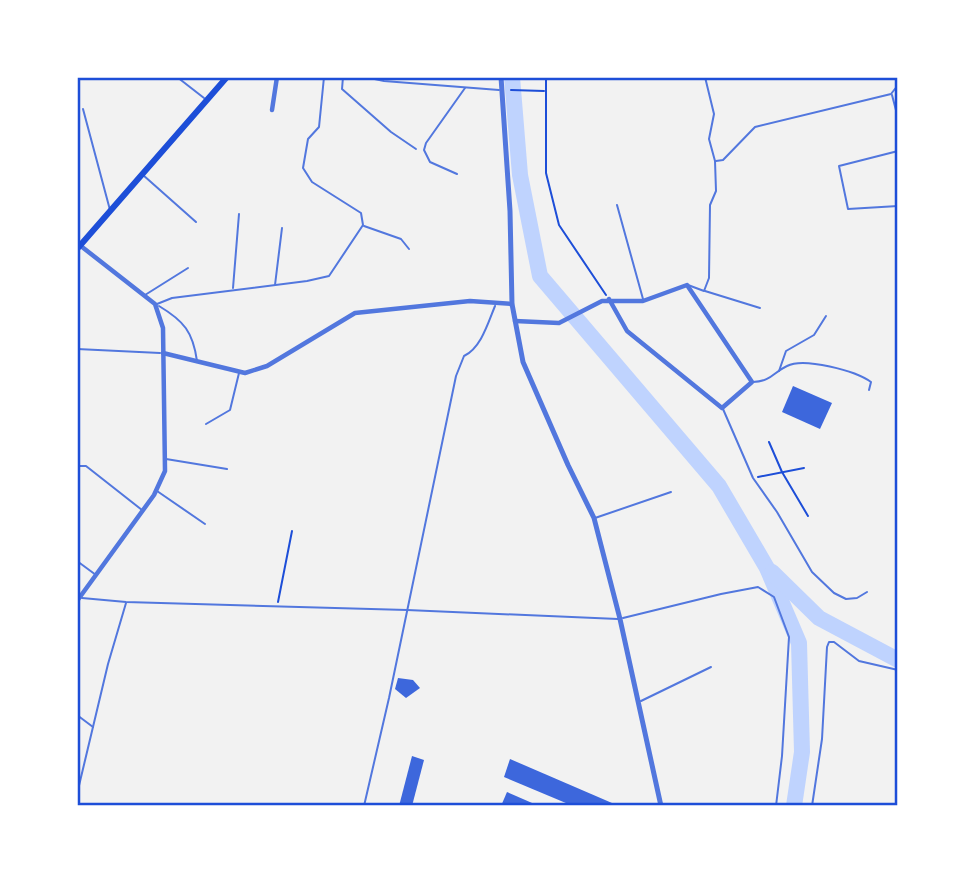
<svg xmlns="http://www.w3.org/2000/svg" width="975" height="883" font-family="'Archivo Narrow',sans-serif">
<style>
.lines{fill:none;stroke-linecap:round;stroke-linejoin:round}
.river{stroke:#bfd3fe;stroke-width:16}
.building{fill:#3d67dc}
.path{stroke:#1d4ed8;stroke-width:2}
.service{stroke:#5277de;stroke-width:2}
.minor{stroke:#5277de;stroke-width:4.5}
.tertiary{stroke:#5277de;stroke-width:5}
.secondary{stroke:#1d4ed8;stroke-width:6}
.neatline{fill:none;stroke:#1d4ed8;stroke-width:2.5}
</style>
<rect width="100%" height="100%" fill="#f2f2f2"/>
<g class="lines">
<g class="river">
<polyline points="512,77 520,175 540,276 719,486 767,568 799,643 802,752 794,806"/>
<polyline points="772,572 819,618 898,660"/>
</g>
</g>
<g class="building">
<polygon points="793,386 832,403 820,429 782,412"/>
<polygon points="398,678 413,680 420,688 406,698 395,689"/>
<polygon points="412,756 424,760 412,806 399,806"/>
<polygon points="510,759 619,806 573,806 504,777"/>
<polygon points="507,792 539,806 501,806"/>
</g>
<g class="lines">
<g class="path">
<polyline points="546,77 546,173 559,225 606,295"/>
<polyline points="511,90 544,91"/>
<polyline points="769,442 782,472 808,516"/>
<polyline points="758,477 804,468"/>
<polyline points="278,602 292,531"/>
</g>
<g class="service">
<polyline points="177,77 204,98"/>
<polyline points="343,77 342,89 391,132 416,149"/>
<polyline points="365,77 384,81 499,90"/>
<polyline points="892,95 898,118"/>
<polyline points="83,109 110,210"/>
<polyline points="898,151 839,166 848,209 898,206"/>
<polyline points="716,161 723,160 755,127 891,94 898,85"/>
<polyline points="457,174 430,162 424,150 426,143 465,88"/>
<polyline points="143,175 196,222"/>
<polyline points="617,205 643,299"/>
<polyline points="364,226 401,239 409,249"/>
<polyline points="275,285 282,228"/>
<polyline points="688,285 704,291 709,278 710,205 716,191 715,161 709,139 714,114 705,77"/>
<polyline points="233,288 239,214"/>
<polyline points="705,291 760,308"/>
<polyline points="145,295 188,268"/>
<polyline points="157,304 172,298 307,281 329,276 363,225 361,213 312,182 303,168 308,139 319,127 324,77"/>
<path d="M159,306C184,321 193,332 197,361"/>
<polyline points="77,349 160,353"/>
<polyline points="779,371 786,351 814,335 826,316"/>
<path d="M753,382C772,381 772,373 787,366C804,357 856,371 871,382L869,390"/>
<polyline points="723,409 753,478 777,512 812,572 834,593 846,599 857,598 867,592"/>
<polyline points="206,424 230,410 239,373"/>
<polyline points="166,459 227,469"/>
<polyline points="77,466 86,466 142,510"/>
<polyline points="157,491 205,524"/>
<polyline points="595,518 671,492"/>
<polyline points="77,561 96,575"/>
<polyline points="82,598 126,602 407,610 618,619"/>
<polyline points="623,618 721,594 758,587 774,597 789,637 782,756 776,806"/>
<polyline points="641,701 711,667"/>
<polyline points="77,715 93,727"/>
<polyline points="77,794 108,664 126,603"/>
<path d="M364,806L389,698L456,376L464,356C481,348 488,323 495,306"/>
<polyline points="812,806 822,739 827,647 829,642 834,642 859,661 898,670"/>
</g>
<g class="minor">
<polyline points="272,110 277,77"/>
<polyline points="77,243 155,304 163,328 165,471 154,495 77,601"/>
<polyline points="515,321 559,323 602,301 643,301 687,285 752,382 722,408 627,331 609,299"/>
<polyline points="163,353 245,373 267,366 355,313 470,301 512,304"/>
</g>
<polyline class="tertiary" points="501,77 510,211 512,304 523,362 568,465 594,518 620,619 661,806"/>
<polyline class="secondary" points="77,249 227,77"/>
</g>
<rect width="975" height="883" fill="none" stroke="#ffffff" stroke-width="158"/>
<rect x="79" y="79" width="817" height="725" class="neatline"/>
</svg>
